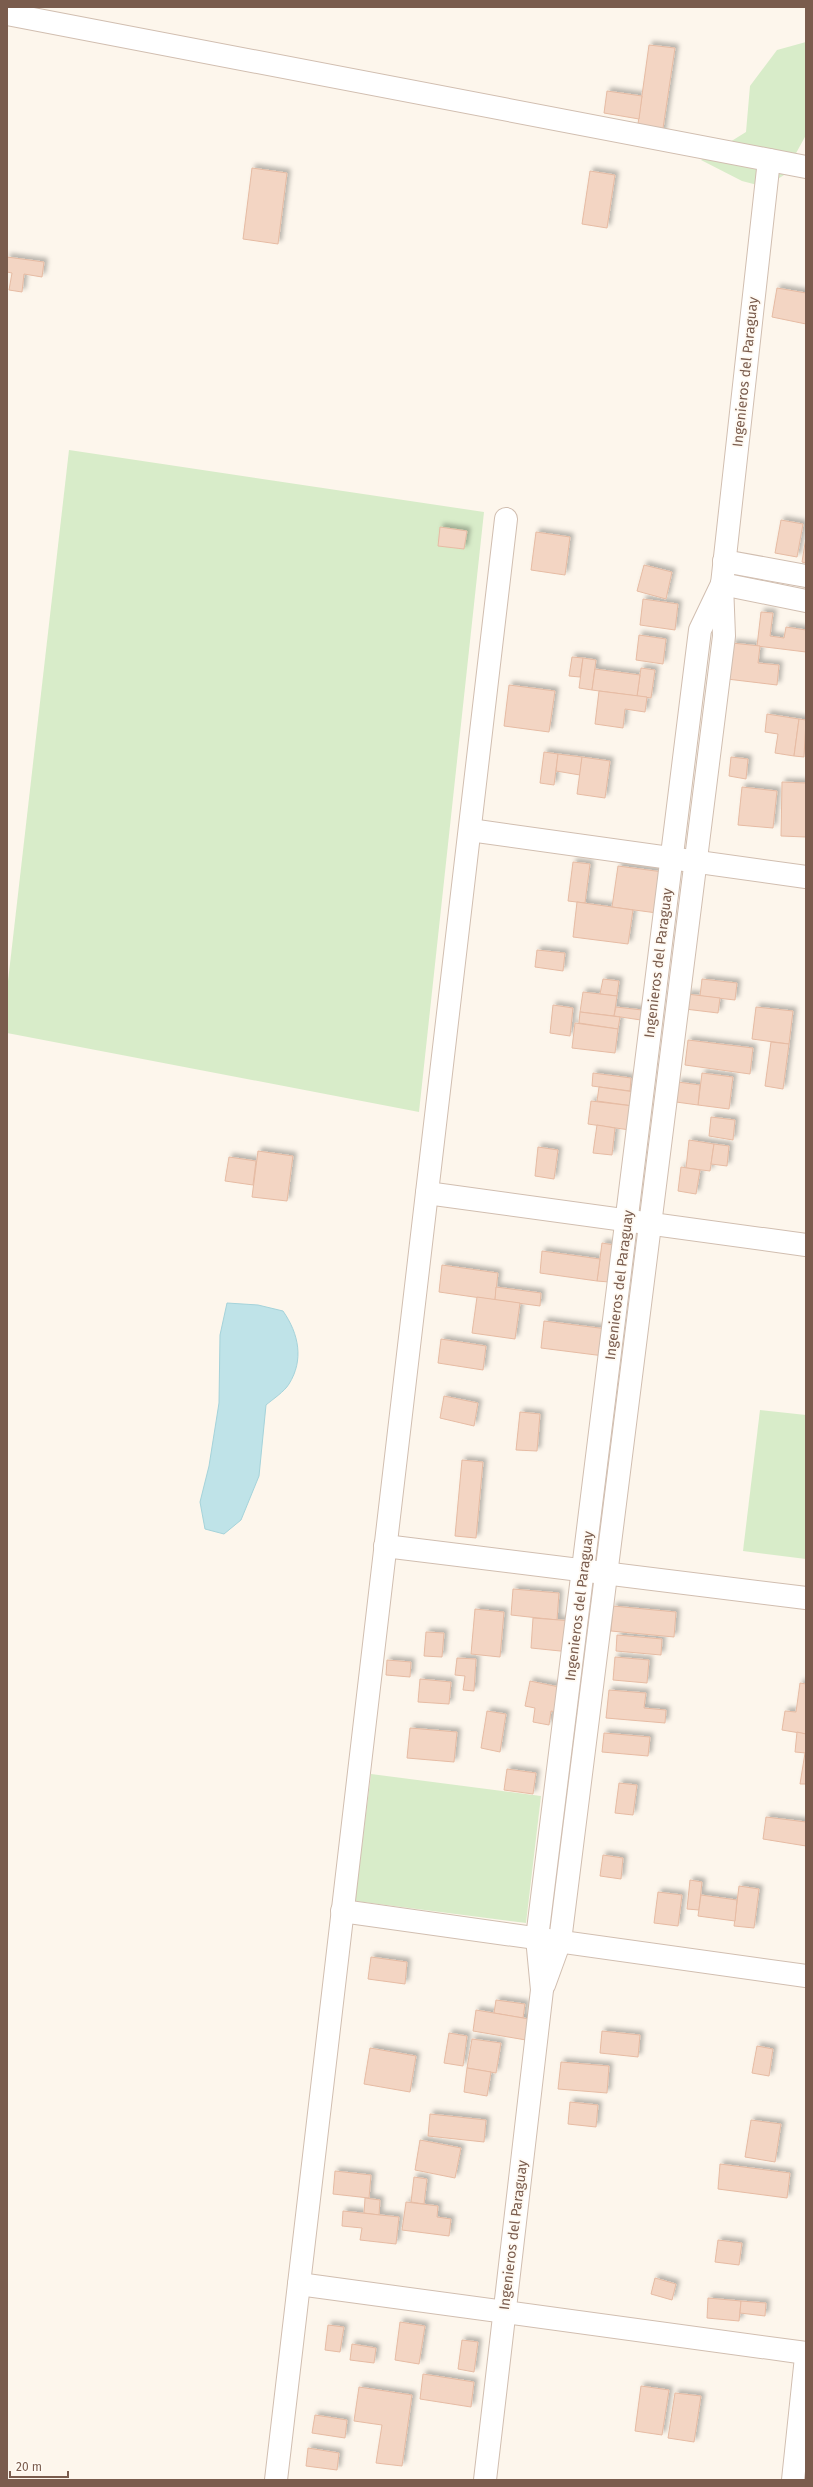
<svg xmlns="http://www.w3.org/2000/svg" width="813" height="2487" font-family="'Fira Sans',sans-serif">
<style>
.green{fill:#d8ecc9}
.water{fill:#bfe3e8;stroke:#a5d3da}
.building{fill:#f3d5c3;stroke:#e6bba3;filter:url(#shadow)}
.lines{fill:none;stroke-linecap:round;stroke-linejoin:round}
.minor-casing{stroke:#d1beb0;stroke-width:24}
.minor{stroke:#fff;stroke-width:22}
.labels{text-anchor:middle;stroke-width:3.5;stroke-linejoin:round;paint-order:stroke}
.street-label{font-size:14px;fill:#7a5c4d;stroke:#fffaf3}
</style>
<defs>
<filter id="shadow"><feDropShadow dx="3.5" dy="-3.5" stdDeviation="2" flood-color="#0004"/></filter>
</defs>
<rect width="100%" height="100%" fill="#fdf6ec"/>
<g class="green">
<polygon points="806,42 806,135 784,175 765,187 742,181 701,160 746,132 750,86 777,50"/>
<polygon points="69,450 484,512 419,1112 7,1033 7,990"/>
<polygon points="760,1410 806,1415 806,1559 743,1551"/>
<polygon points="371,1774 541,1796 526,1923 355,1901"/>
</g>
<path class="water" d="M227,1303L258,1305L283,1311C299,1334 304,1360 289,1384C284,1392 273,1399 266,1405L259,1476L241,1520L224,1534L205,1529L200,1502L209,1466L219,1403L220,1335Z"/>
<g class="building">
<polygon points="649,45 675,48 662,135 637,131"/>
<polygon points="607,91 642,96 639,119 604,113"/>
<polygon points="252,168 287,173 278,244 243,239"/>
<polygon points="590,171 615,175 607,228 582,224"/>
<polygon points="7,257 44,262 42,277 24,274 22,292 9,290 12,273 7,272"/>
<polygon points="777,288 806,293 806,324 772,317"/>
<polygon points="781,520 803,524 797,557 775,553"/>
<polygon points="440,527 467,531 464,549 438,546"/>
<polygon points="536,532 570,537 565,575 531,570"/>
<polygon points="806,537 806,563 802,562"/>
<polygon points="644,565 672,572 666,599 637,591"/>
<polygon points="643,599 678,604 675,630 640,625"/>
<polygon points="761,612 773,613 770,636 784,638 786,627 806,630 806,652 757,646"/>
<polygon points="639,635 666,639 663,664 636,660"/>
<polygon points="732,643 760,646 758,663 779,665 777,685 727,679"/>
<polygon points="572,657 583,658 580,677 569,676"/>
<polygon points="583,658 596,660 592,690 579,688"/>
<polygon points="641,668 655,670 651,698 637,696"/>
<polygon points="595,669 640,675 637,696 592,690"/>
<polygon points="509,685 555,691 549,732 504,726"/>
<polygon points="599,691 647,697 645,712 625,709 623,728 595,724"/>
<polygon points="767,714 799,719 794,756 775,753 778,734 765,732"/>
<polygon points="799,719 806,720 804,757 794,756"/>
<polygon points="544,752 558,754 554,785 540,783"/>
<polygon points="558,754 582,757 580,775 556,771"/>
<polygon points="582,757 610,761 605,798 577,794"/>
<polygon points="731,757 748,759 746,779 729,776"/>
<polygon points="782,782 806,783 806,837 781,836"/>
<polygon points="742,787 777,791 773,828 738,825"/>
<polygon points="573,862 590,864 585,903 568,901"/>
<polygon points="618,866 663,872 657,913 612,907"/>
<polygon points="577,902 633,910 628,944 573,937"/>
<polygon points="537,950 565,953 563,971 535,967"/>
<polygon points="603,979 619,981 617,996 600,994"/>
<polygon points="702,979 737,983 735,1000 700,996"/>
<polygon points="583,992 617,996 614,1016 580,1012"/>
<polygon points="687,994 720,998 718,1013 685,1009"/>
<polygon points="553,1005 573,1008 570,1036 550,1033"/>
<polygon points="616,1007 642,1010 641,1020 614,1016"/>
<polygon points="756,1007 793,1011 789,1044 752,1039"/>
<polygon points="580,1012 620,1017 618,1029 579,1023"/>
<polygon points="575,1023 618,1029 615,1053 572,1048"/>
<polygon points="688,1040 753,1048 750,1074 685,1065"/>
<polygon points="771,1042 789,1044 783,1089 765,1086"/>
<polygon points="593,1073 631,1078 630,1091 592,1086"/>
<polygon points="702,1073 733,1077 729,1109 698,1105"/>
<polygon points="678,1082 700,1085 698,1105 676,1102"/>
<polygon points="599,1087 635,1092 633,1106 597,1101"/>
<polygon points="591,1101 633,1106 630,1130 588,1124"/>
<polygon points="711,1117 735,1120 733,1140 709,1136"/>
<polygon points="597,1125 615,1128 612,1155 593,1153"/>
<polygon points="689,1140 714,1144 710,1171 686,1168"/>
<polygon points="714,1144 729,1146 727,1166 711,1164"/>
<polygon points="538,1147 558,1150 554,1179 535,1176"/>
<polygon points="258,1151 293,1156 287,1201 252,1197"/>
<polygon points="229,1157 256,1161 253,1185 225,1181"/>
<polygon points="681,1167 700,1170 696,1194 678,1191"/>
<polygon points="602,1243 614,1245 609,1282 597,1281"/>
<polygon points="542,1251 600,1259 597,1281 540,1273"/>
<polygon points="442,1265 498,1273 495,1300 439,1292"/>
<polygon points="496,1287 541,1293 540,1306 495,1300"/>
<polygon points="477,1297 520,1303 515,1339 472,1333"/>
<polygon points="544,1321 607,1329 604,1356 541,1348"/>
<polygon points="441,1339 486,1346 483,1370 438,1363"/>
<polygon points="444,1396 478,1403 474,1426 440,1418"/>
<polygon points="520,1412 540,1414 537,1451 516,1450"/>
<polygon points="462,1460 483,1462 476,1538 455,1536"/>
<polygon points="513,1589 559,1593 557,1620 511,1615"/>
<polygon points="613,1606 676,1612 674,1637 611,1631"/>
<polygon points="475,1609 504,1612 500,1657 471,1654"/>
<polygon points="533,1618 573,1621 570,1652 531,1648"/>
<polygon points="426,1632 444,1633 442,1657 424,1656"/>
<polygon points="617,1635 662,1639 661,1655 616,1651"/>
<polygon points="615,1657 649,1660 647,1683 613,1680"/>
<polygon points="457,1658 476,1659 474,1691 463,1690 465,1676 455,1675"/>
<polygon points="387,1660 411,1662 410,1677 386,1675"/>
<polygon points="420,1679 451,1682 449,1704 418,1702"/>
<polygon points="530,1681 564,1688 560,1713 551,1711 549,1725 533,1722 535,1708 525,1706"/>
<polygon points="800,1683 806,1684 806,1734 782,1730 785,1711 796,1712"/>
<polygon points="609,1690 646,1693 644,1708 666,1710 665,1723 606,1718"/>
<polygon points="487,1711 506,1714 500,1752 481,1748"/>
<polygon points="410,1728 457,1732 454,1762 407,1758"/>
<polygon points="797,1732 806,1734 806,1753 795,1752"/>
<polygon points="604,1733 650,1737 648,1756 602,1752"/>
<polygon points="805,1753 806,1753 806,1784 800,1784"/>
<polygon points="507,1769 536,1773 533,1794 504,1790"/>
<polygon points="619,1783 637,1785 633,1815 615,1813"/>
<polygon points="766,1817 806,1822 806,1846 763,1839"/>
<polygon points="603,1855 623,1858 621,1879 600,1876"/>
<polygon points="690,1880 702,1882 699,1910 687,1909"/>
<polygon points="739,1886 759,1889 754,1928 734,1926"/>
<polygon points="658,1892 682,1895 678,1926 654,1923"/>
<polygon points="701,1895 737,1900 735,1921 698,1916"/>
<polygon points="371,1957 407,1962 405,1984 368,1979"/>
<polygon points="496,2000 525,2004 523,2018 494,2013"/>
<polygon points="476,2010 529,2019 526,2040 473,2031"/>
<polygon points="602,2031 640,2035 638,2057 600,2053"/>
<polygon points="449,2033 467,2036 463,2066 444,2063"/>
<polygon points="472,2039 501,2043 496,2073 467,2068"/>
<polygon points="757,2046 773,2049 769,2076 752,2073"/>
<polygon points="370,2048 416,2056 410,2092 364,2084"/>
<polygon points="561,2062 609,2066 607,2093 558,2089"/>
<polygon points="467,2068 491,2072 487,2096 464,2092"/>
<polygon points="570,2102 598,2105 596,2127 568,2124"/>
<polygon points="430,2114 486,2120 484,2142 428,2136"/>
<polygon points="751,2120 781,2124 775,2162 745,2157"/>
<polygon points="420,2140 461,2148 455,2178 415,2170"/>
<polygon points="720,2164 790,2173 787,2198 718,2189"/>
<polygon points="335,2171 371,2175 369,2198 333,2194"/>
<polygon points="414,2177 427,2179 424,2204 411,2202"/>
<polygon points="365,2198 380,2200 379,2215 364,2213"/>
<polygon points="406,2202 438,2206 437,2217 451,2219 449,2236 402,2230"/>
<polygon points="343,2211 399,2217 396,2244 360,2240 362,2228 342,2226"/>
<polygon points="718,2240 742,2243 739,2265 715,2262"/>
<polygon points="655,2278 676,2284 672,2300 651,2294"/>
<polygon points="708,2298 741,2301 739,2321 707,2318"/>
<polygon points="741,2301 766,2303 765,2316 740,2313"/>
<polygon points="400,2322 425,2326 419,2364 395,2360"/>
<polygon points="328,2325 344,2327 340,2352 325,2350"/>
<polygon points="462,2340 478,2342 474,2372 458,2369"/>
<polygon points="352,2344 376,2348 374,2363 350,2360"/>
<polygon points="423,2374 474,2382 471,2407 420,2399"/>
<polygon points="641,2386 669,2390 662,2435 635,2431"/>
<polygon points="359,2387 412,2395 402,2466 376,2463 382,2425 354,2421"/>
<polygon points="675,2393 701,2396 694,2442 668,2438"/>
<polygon points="315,2415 347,2420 345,2438 312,2433"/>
<polygon points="308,2448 339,2453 337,2470 306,2466"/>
</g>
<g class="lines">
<g class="minor-casing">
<g id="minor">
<polyline points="7,14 806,167"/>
<polyline points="724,561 806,576"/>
<polyline points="722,584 806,601"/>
<polyline points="470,830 806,877"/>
<polyline points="427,1193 806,1245"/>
<polyline points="385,1546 806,1598"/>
<polyline points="342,1911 806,1976"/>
<polyline points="544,1985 560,1941 724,636 722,584 769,160"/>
<polyline points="299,2284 806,2353"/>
<polyline points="276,2480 506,519"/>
<polyline points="485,2480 542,1990 537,1938 700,630 722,584"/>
<polyline points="793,2480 806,2357"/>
</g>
</g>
<use href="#minor" class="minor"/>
</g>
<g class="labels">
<g class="street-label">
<text transform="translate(745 372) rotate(-84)" y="5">Ingenieros del Paraguay</text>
<text transform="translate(658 963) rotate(-83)" y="5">Ingenieros del Paraguay</text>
<text transform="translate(619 1285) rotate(-83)" y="5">Ingenieros del Paraguay</text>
<text transform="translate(579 1606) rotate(-83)" y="5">Ingenieros del Paraguay</text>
<text transform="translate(513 2235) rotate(-83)" y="5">Ingenieros del Paraguay</text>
</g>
</g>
<rect width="813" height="2487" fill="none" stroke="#7a5c4d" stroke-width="16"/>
<path d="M10 2471v6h58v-6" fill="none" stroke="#7a5c4d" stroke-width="2"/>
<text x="16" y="2471" font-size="12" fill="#7a5c4d" stroke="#fffaf3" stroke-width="3" paint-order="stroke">20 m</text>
</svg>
